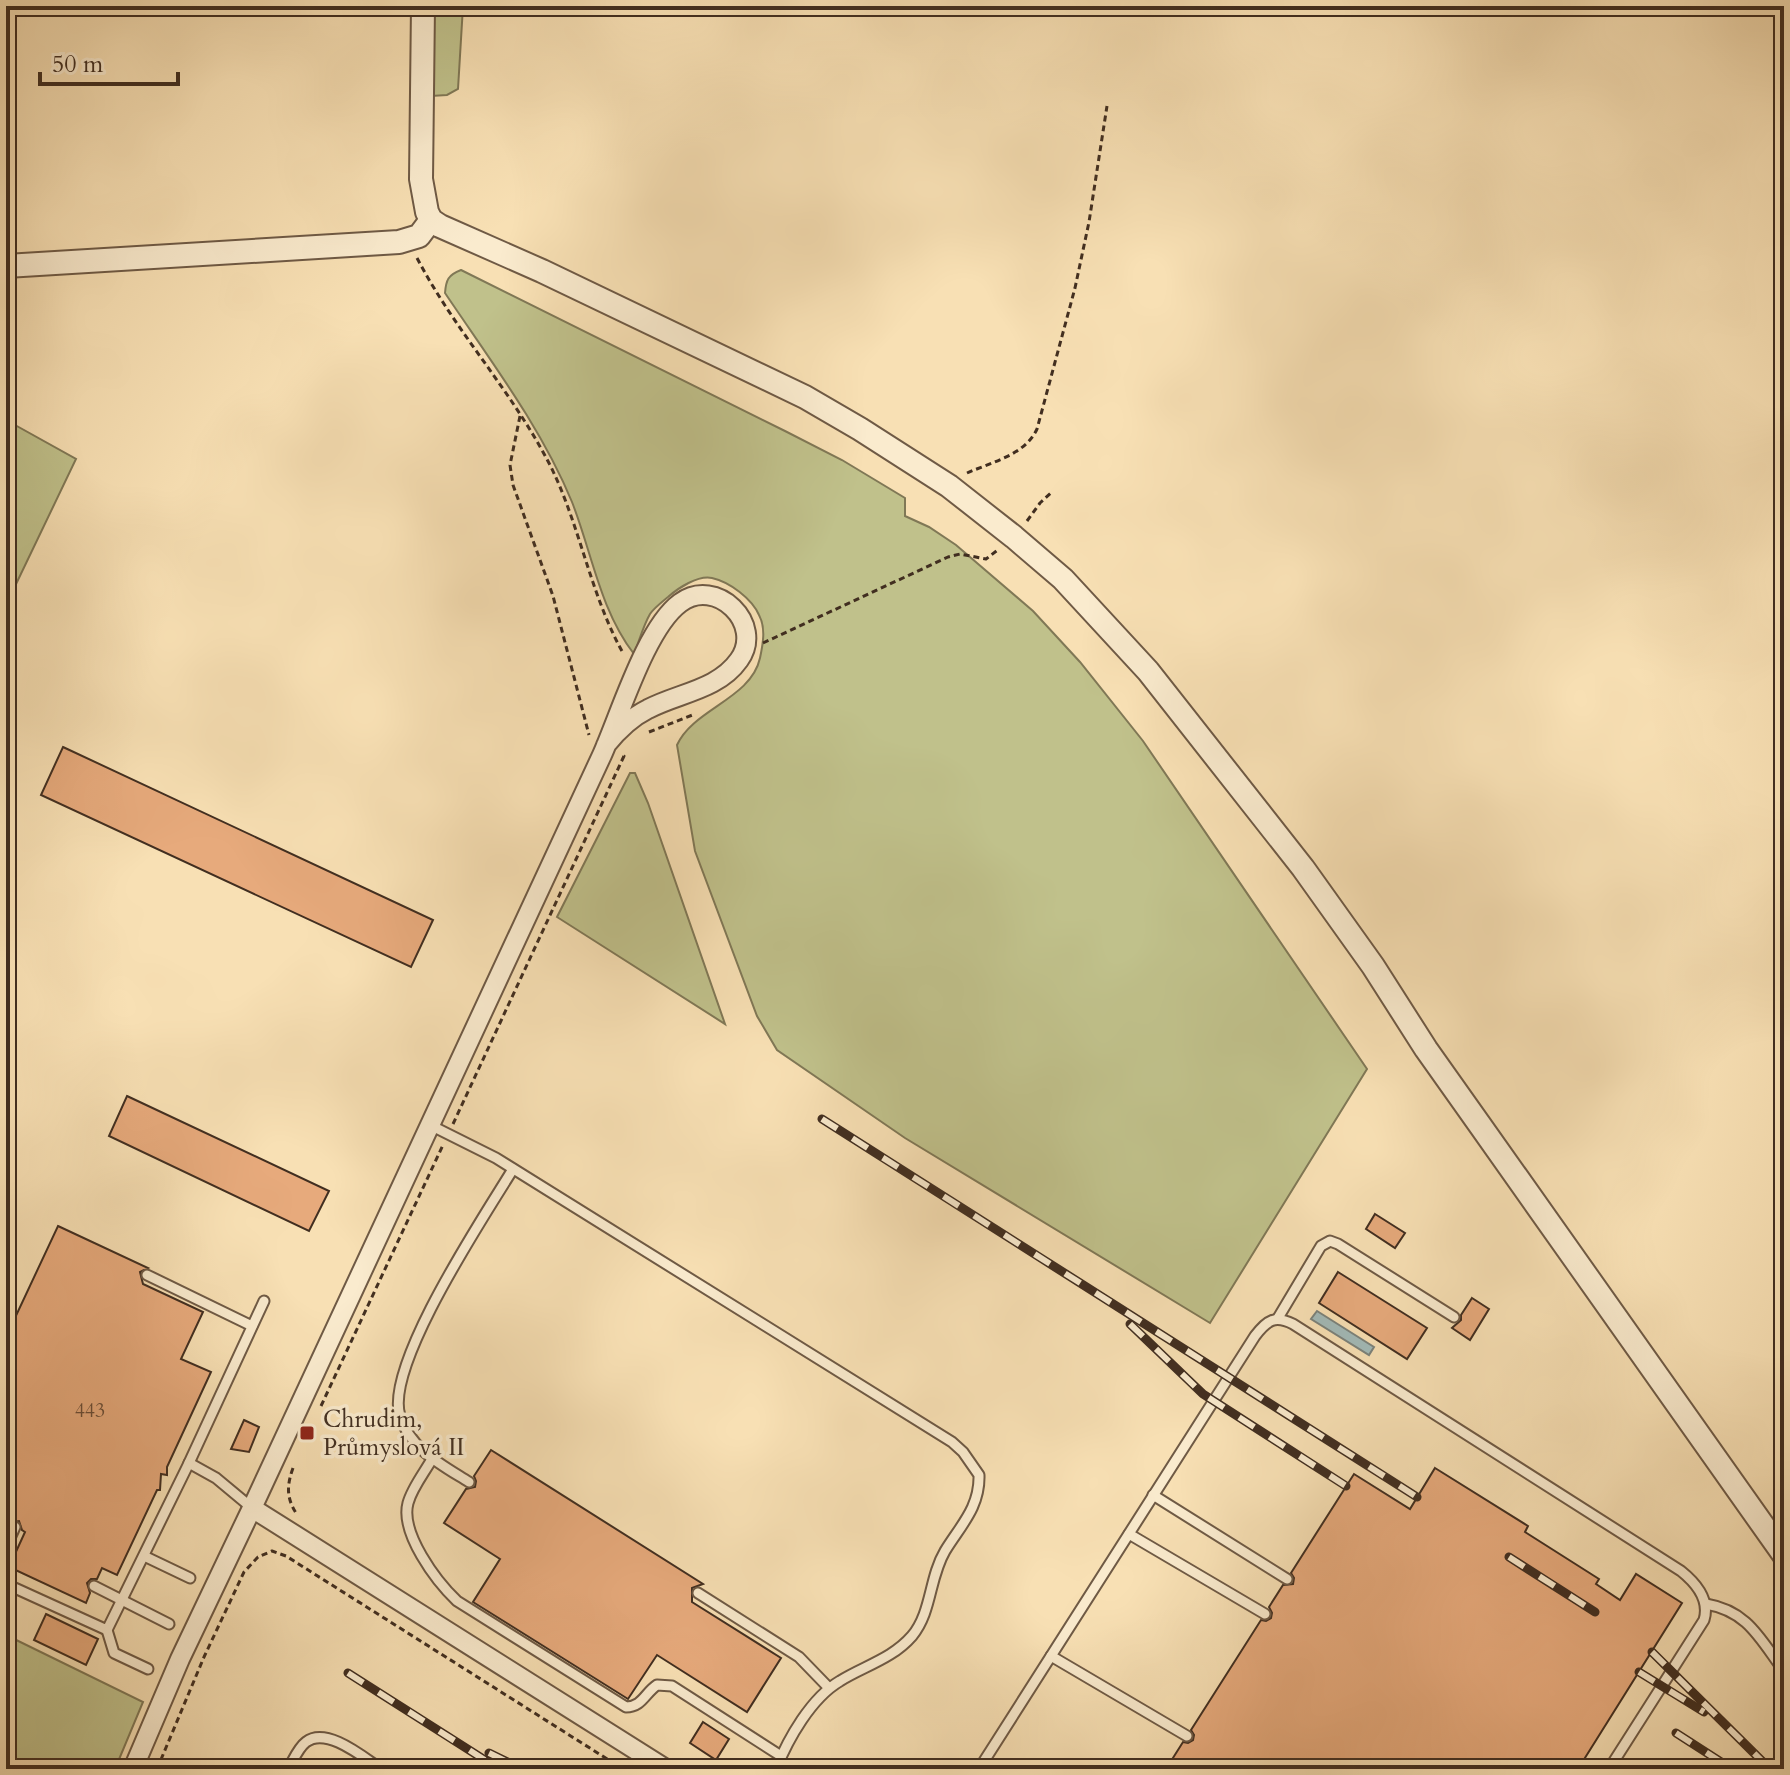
<svg xmlns="http://www.w3.org/2000/svg" width="1790" height="1775" font-family="Cardo,serif">
<style>
.green{fill:#c0c18b;stroke:#807856;stroke-width:2}
.water{fill:#a2bab8;stroke:#7b827b;stroke-width:2}
.building{fill:#e7aa7c;stroke:#412e20;stroke-width:2}
.lines{fill:none;stroke-linecap:round;stroke-linejoin:round}
.service-casing{stroke:#6f5a45;stroke-width:13}
.minor-casing{stroke:#6f5a45;stroke-width:22}
.tertiary-casing{stroke:#6f5a45;stroke-width:26}
.path{stroke:#412e20;stroke-width:3;stroke-dasharray:6 4;stroke-linecap:butt}
.service{stroke:#faebce;stroke-width:9}
.minor{stroke:#faebce;stroke-width:18}
.tertiary{stroke:#faebce;stroke-width:22}
.rail-casing{stroke:#412e20;stroke-width:9}
.rail{stroke:#faebce;stroke-width:6;stroke-dasharray:18;stroke-linecap:butt}
.poi-dot{fill:#8f2418;stroke:#faebce;stroke-width:3}
.labels{text-anchor:middle;stroke-width:7;stroke-linejoin:round;paint-order:stroke}
.number-label{font-size:20px;fill:#6a4d37}
.poi-label{font-size:24px;fill:#412e20;stroke:#faebce;text-anchor:start}
</style>
<rect width="100%" height="100%" fill="#f8e0b4"/>
<filter id="stains"><feTurbulence type="fractalNoise" baseFrequency=".0025" numOctaves="4"/><feColorMatrix values="0 0 0 0 .2 0 0 0 0 .09 0 0 0 0 .02 0 0 0 .5 -.17"/></filter>
<radialGradient id="worn" r=".72"><stop offset=".6" stop-color="#630" stop-opacity="0"/><stop offset="1" stop-color="#630" stop-opacity=".3"/></radialGradient>
<g class="green">
<polygon points="434,6 463,6 458,89 447,95 431,96"/>
<path d="M461,270L785,431L842,460L905,498V516L929,527L956,545L1033,611L1080,662L1143,741L1367,1069L1210,1323L905,1138L777,1050L757,1016L695,851L677,745C693,709 751,699 760,658C763,644 766,628 759,615C752,599 730,582 712,578C698,575 678,588 668,597C662,602 654,608 650,614C643,626 639,642 634,654C600,610 592,553 572,502C541,427 490,360 445,293C446,280 448,275 461,270Z"/>
<polygon points="6,420 76,459 6,605"/>
<polygon points="630,773 635,773 648,803 725,1024 557,917"/>
<polygon points="6,1635 143,1702 115,1769 6,1769"/>
</g>
<polygon class="water" points="1317,1311 1374,1347 1369,1355 1311,1319"/>
<g class="building">
<polygon points="63,747 433,920 411,967 41,795"/>
<polygon points="127,1096 329,1191 309,1231 109,1136"/>
<polygon points="1375,1214 1405,1233 1395,1248 1366,1229"/>
<polygon points="58,1226 148,1268 140,1272 143,1284 203,1312 181,1359 211,1372 167,1467 167,1475 161,1474 160,1490 157,1490 117,1575 102,1568 97,1579 91,1579 87,1583 90,1593 86,1603 9,1567 25,1532 22,1530 19,1521 6,1523 6,1337"/>
<polygon points="1338,1272 1427,1328 1407,1359 1319,1303"/>
<polygon points="1472,1298 1489,1309 1470,1340 1452,1328 1461,1320 1461,1315"/>
<polygon points="244,1420 259,1427 249,1452 231,1449"/>
<polygon points="491,1450 703,1584 692,1588 692,1602 781,1658 747,1712 657,1655 628,1699 473,1602 500,1559 444,1523 466,1489 475,1487 476,1481 474,1476"/>
<polygon points="1435,1468 1528,1526 1525,1532 1599,1579 1596,1584 1620,1600 1636,1574 1682,1603 1578,1769 1166,1769 1183,1742 1188,1743 1193,1740 1194,1735 1191,1730 1261,1620 1266,1621 1271,1618 1272,1613 1269,1607 1283,1585 1293,1584 1294,1578 1291,1573 1354,1474 1410,1509"/>
<polygon points="46,1614 98,1639 86,1665 34,1640"/>
<polygon points="703,1722 729,1739 716,1760 690,1743"/>
</g>
<g class="lines">
<g class="service-casing">
<g id="service">
<path d="M430,1125L496,1158L952,1442L963,1452L979,1475C980,1507 961,1525 945,1551C929,1578 932,1612 912,1636C892,1659 864,1666 840,1681C811,1698 788,1739 776,1769"/>
<polyline points="147,1275 252,1326"/>
<polyline points="1278,1318 1321,1246 1330,1241 1338,1244 1454,1317"/>
<path d="M432,1459C424,1473 412,1488 408,1503C400,1533 436,1581 457,1601L626,1707C642,1707 645,1693 657,1685L672,1686L781,1756"/>
<polyline points="189,1463 216,1478 252,1508"/>
<path d="M469,1482C442,1465 410,1449 400,1416C384,1366 485,1215 513,1169"/>
<polyline points="1153,1495 1287,1579"/>
<polyline points="1129,1534 1265,1614"/>
<polyline points="6,1547 15,1527"/>
<polyline points="144,1556 190,1578"/>
<polyline points="6,1584 107,1630 189,1463 264,1301"/>
<polyline points="94,1586 169,1624"/>
<polyline points="698,1593 799,1657 829,1688"/>
<path d="M1706,1604C1748,1611 1760,1639 1784,1671"/>
<polyline points="107,1630 114,1653 148,1669"/>
<polyline points="1051,1656 1187,1736"/>
<path d="M288,1769C293,1761 298,1748 306,1742C327,1726 364,1758 381,1769"/>
<path d="M979,1769L1255,1336C1267,1320 1275,1315 1293,1324L1681,1571C1696,1583 1710,1600 1704,1620L1609,1769"/>
</g>
</g>
<g class="minor-casing">
<g id="minor">
<path d="M606,745C618,730 632,717 648,709C678,693 718,690 739,660C765,624 716,576 680,603C646,628 620,715 602,755L252,1508L666,1769"/>
<polyline points="133,1769 180,1659 252,1508"/>
</g>
</g>
<g class="tertiary-casing">
<g id="tertiary">
<polyline points="423,6 421,179 427,212 431,220 440,226 542,271 805,397 860,429 949,486 1014,537 1063,579 1148,671 1303,868 1373,966 1426,1049 1482,1128 1784,1555"/>
<polyline points="6,266 399,242 419,236 431,220"/>
</g>
</g>
<g class="path">
<path d="M417,258C455,331 512,391 550,465C580,525 590,594 623,653"/>
<polyline points="520,416 510,465 513,485 553,596 589,735"/>
<path d="M967,473C992,462 1025,455 1037,429L1075,288L1089,222L1107,106"/>
<polyline points="1027,521 1040,503 1053,491"/>
<polyline points="763,643 948,557 960,554 986,559 999,549"/>
<polyline points="649,732 695,714"/>
<polyline points="453,1124 624,756 622,755"/>
<polyline points="321,1406 443,1145"/>
<path d="M293,1468C287,1485 286,1497 296,1513"/>
<polyline points="157,1769 204,1657 244,1572 258,1557 272,1551 286,1556 623,1769"/>
</g>
<use href="#service" class="service"/>
<use href="#minor" class="minor"/>
<use href="#tertiary" class="tertiary"/>
<g class="rail-casing">
<g id="rail">
<polyline points="822,1119 1417,1497"/>
<polyline points="1130,1324 1203,1394 1346,1486"/>
<polyline points="1509,1557 1595,1612"/>
<polyline points="1652,1652 1770,1769"/>
<polyline points="1639,1672 1704,1712"/>
<polyline points="348,1673 499,1769"/>
<polyline points="1676,1733 1732,1769"/>
<polyline points="489,1753 522,1769"/>
</g>
</g>
<use href="#rail" class="rail"/>
</g>
<rect class="poi-dot" x="299" y="1425" width="16" height="16" rx="4"/>
<g class="labels">
<g class="number-label">
<text x="90" y="1417">443</text>
</g>
<g class="poi-label">
<text x="323" y="1427">Chrudim,<tspan x="323" dy="28">Průmyslová II</tspan></text>
</g>
</g>
<rect width="1790" height="1775" fill="none" stroke="#f8e0b4" stroke-width="32"/>
<rect x="8" y="8" width="1774" height="1759" fill="none" stroke="#412e20" stroke-width="4"/>
<rect x="16" y="16" width="1758" height="1743" fill="none" stroke="#412e20" stroke-width="2"/>
<path d="M40 72v12h138v-12" fill="none" stroke="#412e20" stroke-width="4"/>
<text x="52" y="72" font-size="24" fill="#412e20" stroke="#faebce" stroke-width="6" paint-order="stroke">50 m</text>
<rect width="100%" height="100%" filter="url(#stains)"/>
<rect width="100%" height="100%" fill="url(#worn)"/>
</svg>
